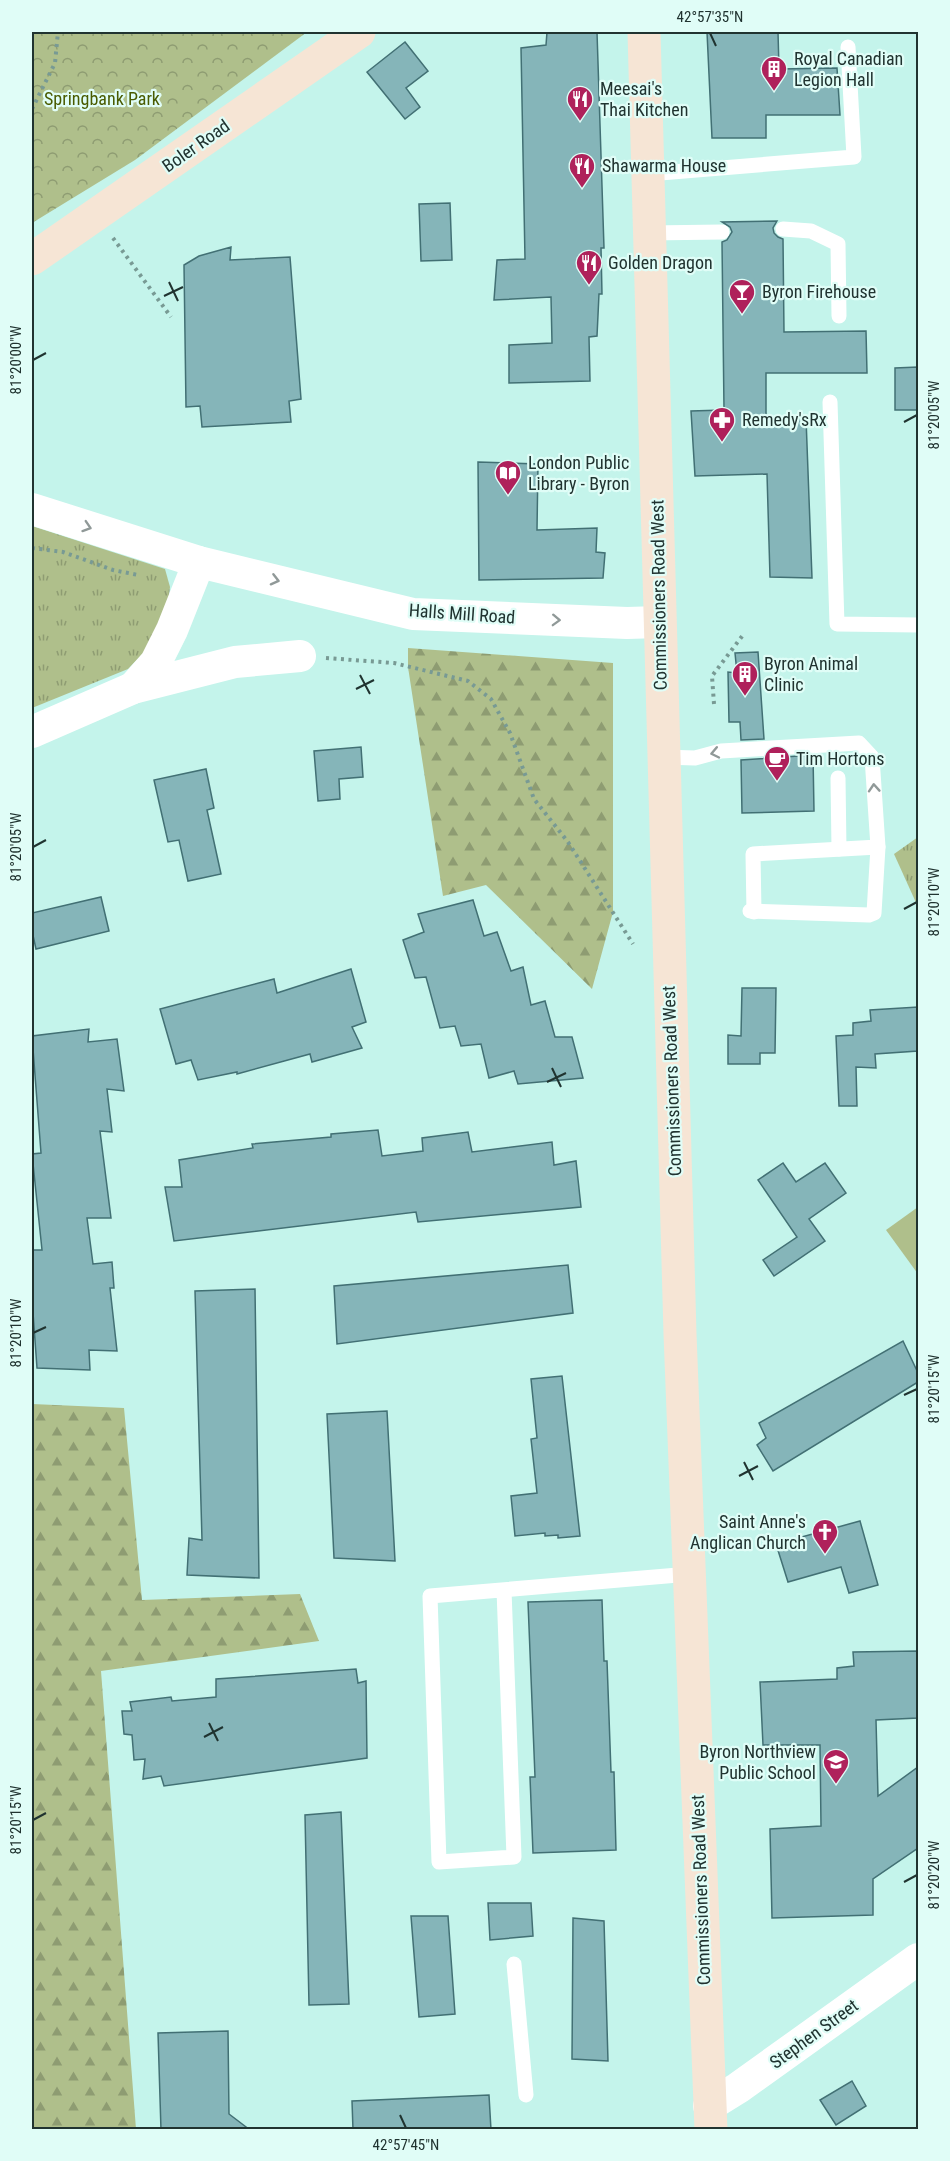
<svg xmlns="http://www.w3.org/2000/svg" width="950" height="2161" font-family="'Roboto Condensed',sans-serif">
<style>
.grass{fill:url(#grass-tufts)}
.forest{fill:url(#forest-firs)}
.park{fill:url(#park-crowns)}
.garden{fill:#afbf8b}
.building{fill:#85b5b9;stroke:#427074;stroke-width:1.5}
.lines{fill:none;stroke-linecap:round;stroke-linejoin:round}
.path{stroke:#789a94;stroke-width:4;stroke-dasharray:3 4.5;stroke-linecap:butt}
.service{stroke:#fff;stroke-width:15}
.minor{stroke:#fff;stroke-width:32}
.secondary{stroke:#f6e5d5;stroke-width:33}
.oneway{stroke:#909998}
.ticks{fill:none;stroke:#203330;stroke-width:2}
.labels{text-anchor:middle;stroke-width:4.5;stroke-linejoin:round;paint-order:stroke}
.poi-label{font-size:18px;fill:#203330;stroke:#e0fdf7;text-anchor:start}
.park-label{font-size:18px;fill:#495b00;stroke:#e0fdf7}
.street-label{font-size:18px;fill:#203330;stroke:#e0fdf7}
.neatline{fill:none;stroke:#203330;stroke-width:2}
.ticks-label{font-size:15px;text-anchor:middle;fill:#203330}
</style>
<defs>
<pattern id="grass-tufts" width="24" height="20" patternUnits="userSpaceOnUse" patternTransform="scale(1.5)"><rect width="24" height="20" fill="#afbf8b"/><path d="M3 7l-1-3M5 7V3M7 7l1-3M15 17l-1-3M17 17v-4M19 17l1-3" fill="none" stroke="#8e9c72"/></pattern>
<pattern id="forest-firs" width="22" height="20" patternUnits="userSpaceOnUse" patternTransform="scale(1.5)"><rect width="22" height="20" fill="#afbf8b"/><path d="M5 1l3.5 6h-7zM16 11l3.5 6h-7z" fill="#8e9c72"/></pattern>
<pattern id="park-crowns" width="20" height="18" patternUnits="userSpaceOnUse" patternTransform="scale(1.5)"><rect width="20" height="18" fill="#afbf8b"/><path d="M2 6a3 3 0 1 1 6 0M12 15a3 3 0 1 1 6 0" fill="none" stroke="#8e9c72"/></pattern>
</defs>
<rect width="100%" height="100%" fill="#c4f4eb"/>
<g class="grass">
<polygon points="32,526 165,569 170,587 167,612 151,645 128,669 32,708"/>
<polygon points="918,837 918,907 894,854"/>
</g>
<g class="forest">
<polygon points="408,648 613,663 613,912 592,989 486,885 443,896 408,667"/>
<polygon points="32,1404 124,1408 142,1600 300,1594 319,1641 101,1671 136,2129 32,2129"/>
</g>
<polygon class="park" points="32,32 307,32 135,160 32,223"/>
<polygon class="garden" points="918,1207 918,1274 886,1230"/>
<g class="building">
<polygon points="547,32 597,32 604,248 601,248 602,294 599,294 597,336 589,337 590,381 509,383 509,345 552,343 551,297 494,300 497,260 525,259 521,48 546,45"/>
<polygon points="707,32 778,32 779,69 837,68 840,115 766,115 766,138 712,138"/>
<polygon points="405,42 428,71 406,88 420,107 405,119 367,72"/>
<polygon points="450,203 452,260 421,261 419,204"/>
<polygon points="777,221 773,228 774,233 778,237 783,239 784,332 866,331 867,373 766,373 766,418 806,418 812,578 770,577 767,474 695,476 691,411 724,410 722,242 727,240 732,232 730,227 722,222"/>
<polygon points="231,247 230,260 290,257 301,399 289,401 291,422 202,427 200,406 186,407 184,265 199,256"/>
<polygon points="918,367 918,410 895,410 895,368"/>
<polygon points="478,462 538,464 537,530 597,528 596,552 605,553 603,578 479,580"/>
<polygon points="758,652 764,739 741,740 740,722 729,722 728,672 737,673 735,653"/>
<polygon points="361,747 363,777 339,779 340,799 318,801 314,751"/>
<polygon points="813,755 814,811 742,813 741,760"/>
<polygon points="206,769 214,808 207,810 221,874 188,881 179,840 168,842 154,780"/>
<polygon points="101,897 109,931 36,949 32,931 32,913"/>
<polygon points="473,900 484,936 497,932 511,971 523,967 531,1005 545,1001 555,1037 572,1037 583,1078 518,1084 514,1071 489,1078 481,1044 461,1046 455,1026 440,1028 426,977 415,978 403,940 424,932 418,914"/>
<polygon points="351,969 366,1022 352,1027 362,1048 312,1062 310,1054 237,1074 237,1072 198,1080 191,1060 176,1064 160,1009 274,979 277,993"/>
<polygon points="742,988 776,988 775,1053 760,1053 760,1064 728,1064 728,1035 741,1036"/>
<polygon points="918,1007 918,1051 875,1054 876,1068 856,1067 857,1106 839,1106 836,1036 853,1035 853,1023 871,1021 870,1010"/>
<polygon points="89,1029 88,1042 117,1039 124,1091 107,1089 112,1132 100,1131 111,1218 87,1218 93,1264 112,1262 114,1288 110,1288 117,1351 89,1350 90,1370 37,1368 32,1299 32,1250 42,1250 32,1154 41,1153 32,1036"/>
<polygon points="378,1130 382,1156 423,1151 422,1138 468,1132 472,1152 552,1142 554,1165 576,1161 581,1207 418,1222 416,1212 174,1241 165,1187 182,1187 179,1160 253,1148 252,1144 331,1137 331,1134"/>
<polygon points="783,1163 796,1182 825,1163 846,1193 809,1219 825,1241 774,1276 763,1260 797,1237 758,1180"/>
<polygon points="568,1265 573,1313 337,1344 334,1286"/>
<polygon points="255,1289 259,1578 187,1575 189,1538 202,1540 195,1291"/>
<polygon points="903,1341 918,1373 918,1382 773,1471 757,1445 766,1438 759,1423"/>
<polygon points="562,1376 580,1536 558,1538 558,1535 545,1536 545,1533 515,1536 511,1496 537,1493 531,1439 537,1438 531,1379"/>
<polygon points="387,1411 395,1561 334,1558 327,1414"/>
<polygon points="860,1521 878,1585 849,1593 841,1567 788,1582 776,1544"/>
<polygon points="602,1600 604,1661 607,1661 611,1772 614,1772 616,1850 533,1853 530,1777 535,1777 528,1602"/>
<polygon points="918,1651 918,1718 876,1720 878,1796 918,1767 918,1848 873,1879 873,1915 772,1918 770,1829 821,1826 820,1745 763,1745 760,1682 837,1679 837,1668 854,1666 853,1652"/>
<polygon points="356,1669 358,1683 366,1681 367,1758 164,1786 161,1776 143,1779 145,1759 134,1760 132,1735 124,1734 122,1711 132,1711 130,1702 171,1697 172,1701 216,1697 216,1679"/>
<polygon points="341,1812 349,2004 309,2005 305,1815"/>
<polygon points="488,1903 531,1903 533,1936 490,1940"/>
<polygon points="411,1916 448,1916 455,2014 419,2017"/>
<polygon points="573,1918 604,1921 608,2061 572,2059"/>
<polygon points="228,2031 229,2114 250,2130 161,2130 158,2033"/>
<polygon points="852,2081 866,2106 836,2125 820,2100"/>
<polygon points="489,2095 491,2130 353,2130 352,2101"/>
</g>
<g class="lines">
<g class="path">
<polyline points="32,109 55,63 58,32"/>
<polyline points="113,238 171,317"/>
<polyline points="32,548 63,552 113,570 138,575"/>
<polyline points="326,658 394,663 468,681 491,699 510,733 534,799 568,842 633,944"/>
<polyline points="714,704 712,676 743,635"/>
</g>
<g class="service">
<polyline points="648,174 854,157 848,47"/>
<polyline points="783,229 811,231 838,244 839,316"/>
<polyline points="649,233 722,232"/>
<polyline points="830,402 837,624 918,625"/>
<polyline points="662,757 695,758 721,751 859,743 872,757 878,847 874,913 869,915 750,911"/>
<polyline points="838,778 839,849"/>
<polyline points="754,912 753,854 878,847"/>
<polyline points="504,1590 514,1857 439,1862 430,1596 690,1574"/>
<polyline points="514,1964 526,2095"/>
</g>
<g class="minor">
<polyline points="32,509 199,562 413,614 627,623 659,622"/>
<polyline points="133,688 156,662 172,630 199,562"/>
<polyline points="32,732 133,688 235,662 300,656"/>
<polyline points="709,2106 738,2088 918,1959"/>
</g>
<g class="secondary">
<polyline points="644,32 680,1334 711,2130"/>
<polyline points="32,259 359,32"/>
</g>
</g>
<defs><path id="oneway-chevron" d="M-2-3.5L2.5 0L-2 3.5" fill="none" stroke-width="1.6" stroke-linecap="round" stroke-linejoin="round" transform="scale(1.5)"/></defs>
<g class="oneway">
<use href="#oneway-chevron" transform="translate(87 527) rotate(18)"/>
<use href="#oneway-chevron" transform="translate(275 580) rotate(14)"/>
<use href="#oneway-chevron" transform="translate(556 620) rotate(2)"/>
<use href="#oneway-chevron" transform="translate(715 753) rotate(168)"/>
<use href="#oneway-chevron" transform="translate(874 788) rotate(-94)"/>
</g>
<path class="ticks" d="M710,33L716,46M169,282L178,301M164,296L183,287M33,360L46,353M904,422L917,415M360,675L370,694M356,689L374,680M33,847L46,840M904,909L917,902M552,1068L561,1087M547,1082L566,1073M33,1333L46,1327M904,1395L917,1389M744,1462L753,1480M739,1476L758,1466M209,1723L218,1741M204,1737L223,1727M33,1820L46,1813M904,1882L917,1875M400,2115L406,2128"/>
<defs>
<g id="building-pin" transform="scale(1.35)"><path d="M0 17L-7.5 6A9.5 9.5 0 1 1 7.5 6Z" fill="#af215b" stroke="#e0fdf7"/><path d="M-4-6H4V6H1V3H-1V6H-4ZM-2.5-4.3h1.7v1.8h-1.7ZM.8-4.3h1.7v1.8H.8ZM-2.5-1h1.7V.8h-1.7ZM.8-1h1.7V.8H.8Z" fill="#fff"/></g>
<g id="restaurant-pin" transform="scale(1.35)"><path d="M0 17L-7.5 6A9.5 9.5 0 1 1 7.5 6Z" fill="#af215b" stroke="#e0fdf7"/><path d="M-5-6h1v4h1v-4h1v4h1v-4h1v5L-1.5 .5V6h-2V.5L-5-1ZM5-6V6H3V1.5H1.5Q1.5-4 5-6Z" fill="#fff"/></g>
<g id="bar-pin" transform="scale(1.35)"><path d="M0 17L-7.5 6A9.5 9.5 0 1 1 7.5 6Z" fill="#af215b" stroke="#e0fdf7"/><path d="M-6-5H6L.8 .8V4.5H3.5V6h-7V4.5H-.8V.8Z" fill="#fff"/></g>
<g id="pharmacy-pin" transform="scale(1.35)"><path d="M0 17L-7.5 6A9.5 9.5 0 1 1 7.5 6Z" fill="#af215b" stroke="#e0fdf7"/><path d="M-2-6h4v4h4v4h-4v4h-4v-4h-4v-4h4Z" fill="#fff"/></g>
<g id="library-pin" transform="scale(1.35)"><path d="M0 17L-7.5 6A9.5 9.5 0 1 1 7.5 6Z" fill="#af215b" stroke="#e0fdf7"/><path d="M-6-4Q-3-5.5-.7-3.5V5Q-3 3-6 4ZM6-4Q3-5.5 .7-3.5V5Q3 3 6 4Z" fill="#fff"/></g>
<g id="cafe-pin" transform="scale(1.35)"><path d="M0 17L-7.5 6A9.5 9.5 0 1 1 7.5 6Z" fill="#af215b" stroke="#e0fdf7"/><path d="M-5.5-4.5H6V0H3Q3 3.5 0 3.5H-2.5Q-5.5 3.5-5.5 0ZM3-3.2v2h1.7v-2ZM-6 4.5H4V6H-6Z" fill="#fff"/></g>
<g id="church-pin" transform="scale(1.35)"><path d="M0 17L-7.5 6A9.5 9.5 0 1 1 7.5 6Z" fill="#af215b" stroke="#e0fdf7"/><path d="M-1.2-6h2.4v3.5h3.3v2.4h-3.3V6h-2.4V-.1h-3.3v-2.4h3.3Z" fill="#fff"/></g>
<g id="school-pin" transform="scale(1.35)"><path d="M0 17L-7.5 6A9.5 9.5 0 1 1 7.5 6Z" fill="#af215b" stroke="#e0fdf7"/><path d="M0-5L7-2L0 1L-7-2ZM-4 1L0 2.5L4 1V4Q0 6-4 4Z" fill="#fff"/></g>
</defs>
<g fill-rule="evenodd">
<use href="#building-pin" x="774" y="69"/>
<use href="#restaurant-pin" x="580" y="99"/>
<use href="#restaurant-pin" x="582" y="166"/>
<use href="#restaurant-pin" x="589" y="263"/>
<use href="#bar-pin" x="742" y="292"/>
<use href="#pharmacy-pin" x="722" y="420"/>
<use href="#library-pin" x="508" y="473"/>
<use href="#building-pin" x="745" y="674"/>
<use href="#cafe-pin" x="777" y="759"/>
<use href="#church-pin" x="825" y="1532"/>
<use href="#school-pin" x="836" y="1762"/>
</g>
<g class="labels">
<g class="poi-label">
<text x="794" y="65">Royal Canadian<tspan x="794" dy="21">Legion Hall</tspan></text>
<text x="600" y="95">Meesai's<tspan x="600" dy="21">Thai Kitchen</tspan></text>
<text x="602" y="172">Shawarma House</text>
<text x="608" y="269">Golden Dragon</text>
<text x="762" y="298">Byron Firehouse</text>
<text x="742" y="426">Remedy'sRx</text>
<text x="528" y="469">London Public<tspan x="528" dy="21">Library - Byron</tspan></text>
<text x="764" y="670">Byron Animal<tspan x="764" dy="21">Clinic</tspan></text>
<text x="796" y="765">Tim Hortons</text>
<text x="806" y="1528" text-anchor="end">Saint Anne's<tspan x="806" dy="21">Anglican Church</tspan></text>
<text x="816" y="1758" text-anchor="end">Byron Northview<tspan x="816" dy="21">Public School</tspan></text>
</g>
<g class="park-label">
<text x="102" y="105">Springbank Park</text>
</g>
<g class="street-label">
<text transform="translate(196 146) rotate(-35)" y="6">Boler Road</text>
<text transform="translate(659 595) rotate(-91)" y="6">Commissioners Road West</text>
<text transform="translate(462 614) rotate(4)" y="6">Halls Mill Road</text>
<text transform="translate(672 1081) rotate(-92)" y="6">Commissioners Road West</text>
<text transform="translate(701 1890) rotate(-92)" y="6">Commissioners Road West</text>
<text transform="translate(814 2034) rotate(-36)" y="6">Stephen Street</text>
</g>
</g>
<rect width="950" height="2161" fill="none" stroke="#e0fdf7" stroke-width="66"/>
<rect x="33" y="33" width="884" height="2095" class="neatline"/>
<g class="ticks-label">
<text x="710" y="22">42°57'35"N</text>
<text transform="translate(16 360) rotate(-90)" y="5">81°20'00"W</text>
<text transform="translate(934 415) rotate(-90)" y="5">81°20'05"W</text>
<text transform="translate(16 847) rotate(-90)" y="5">81°20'05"W</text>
<text transform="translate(934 902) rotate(-90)" y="5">81°20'10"W</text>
<text transform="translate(16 1333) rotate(-90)" y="5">81°20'10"W</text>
<text transform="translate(934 1389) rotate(-90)" y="5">81°20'15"W</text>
<text transform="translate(16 1820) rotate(-90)" y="5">81°20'15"W</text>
<text transform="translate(934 1875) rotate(-90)" y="5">81°20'20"W</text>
<text x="406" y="2150">42°57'45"N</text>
</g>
</svg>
